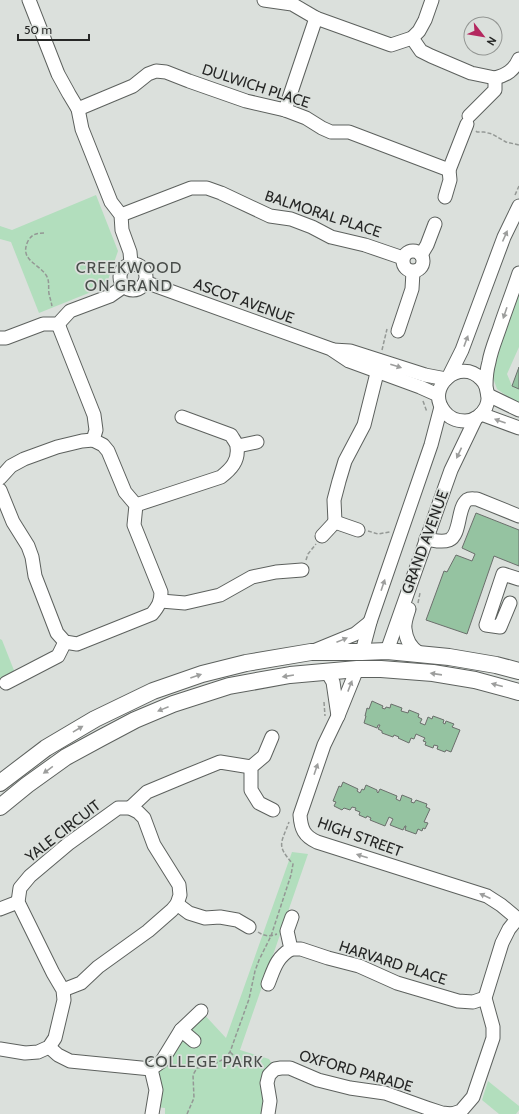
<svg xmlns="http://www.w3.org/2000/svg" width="519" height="1114" font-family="Cabin,sans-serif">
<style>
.green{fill:#b2debd}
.building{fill:#95c3a1;stroke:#6b6f6c}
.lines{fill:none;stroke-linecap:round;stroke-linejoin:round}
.minor-casing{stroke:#5d615e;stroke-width:15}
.major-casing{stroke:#5d615e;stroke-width:18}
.path{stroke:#949895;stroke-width:1.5;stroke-dasharray:4 2;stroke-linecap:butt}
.minor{stroke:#fff;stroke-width:13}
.major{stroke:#fff;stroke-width:16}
.oneway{fill:#9d9e9d}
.labels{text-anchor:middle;stroke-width:3.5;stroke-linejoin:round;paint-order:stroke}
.street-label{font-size:15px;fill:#262726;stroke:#dbe0dc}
.neighbourhood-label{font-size:16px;letter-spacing:1px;fill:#4a4e4b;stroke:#dbe0dc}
</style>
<rect width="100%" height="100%" fill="#dbe0dc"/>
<g class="green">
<polygon points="96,195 118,251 106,286 39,313 11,242 0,239 0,226 12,230"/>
<polygon points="519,289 519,347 507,374 512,386 519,389 519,405 497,389 493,378 496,356"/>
<polygon points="0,639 2,640 17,678 0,686"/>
<polygon points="292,852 308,854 240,1050 269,1059 275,1069 268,1114 165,1114 165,1108 156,1107 151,1069 201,1011 226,1038"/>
<polygon points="488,1081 519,1106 519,1110 516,1114 499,1114 482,1100"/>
</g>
<g class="building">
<polygon points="519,367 519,389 512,386"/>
<polygon points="476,513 519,530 519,566 494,556 467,634 426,620 444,571 447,572 456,555 472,561 475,554 462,548"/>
<polygon points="372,701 383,706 382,708 385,709 386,707 390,708 391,704 402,708 401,711 408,713 409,710 419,714 418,717 422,719 420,723 425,725 428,717 432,719 433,716 444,720 443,723 445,724 446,721 454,724 452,727 460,730 451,752 446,750 445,752 437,749 438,746 434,745 433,748 425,745 426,742 423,741 425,738 416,734 414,739 411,738 409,743 398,738 399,737 394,735 393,737 382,733 382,731 378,729 380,725 378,725 377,728 364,723 366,716 365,716 367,708 369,709"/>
<polygon points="343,782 358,789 357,791 360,793 362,789 364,790 366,785 377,790 377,792 378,793 380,789 397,796 396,799 400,801 402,795 412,799 411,802 414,803 416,800 427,804 426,807 430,809 424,822 428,823 425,829 423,828 422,831 418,829 416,834 405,830 406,826 405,826 403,830 390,825 393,819 389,817 385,826 370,820 371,818 367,816 366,818 359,815 360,812 355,810 356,808 352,807 350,810 344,808 342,810 334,806 336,802 333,801 339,786 341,787"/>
</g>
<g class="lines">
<g class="minor-casing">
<g id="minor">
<polyline points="29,0 58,74 69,94 78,109 82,129 111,202 121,215 122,230 130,252 131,263"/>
<polyline points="264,0 292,4 316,18 391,45 412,38 419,31 425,20 432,0"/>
<path d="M412,38L421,51L431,56L471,73L495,78C507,75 514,70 519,59"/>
<polyline points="78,109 133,86 148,74 156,71 166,72 189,81 246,101 285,110 306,118 322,128 331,132 349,132 449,170"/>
<polyline points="285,110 316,18"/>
<polyline points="469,116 495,90 495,78"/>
<polyline points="445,197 450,180 449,170 467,124"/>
<polyline points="121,215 191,188 207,188 221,193 270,216 291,219 312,227 331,237 365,245 403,258"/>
<circle cx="413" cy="261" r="10"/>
<polyline points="421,255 427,245 435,224"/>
<circle cx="133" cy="277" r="13"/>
<polyline points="145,282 331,349 349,361 420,387 438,395"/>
<polyline points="58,324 94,415 96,430 93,440"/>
<polyline points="398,331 412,289 413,272"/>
<polyline points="0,338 6,338 43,324 58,324 70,311 110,296 123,287"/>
<polyline points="333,350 350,351 425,375 446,379"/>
<polyline points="449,376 462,350 504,237 519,206"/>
<path d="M486,387C485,384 483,381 481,379C460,357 425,387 444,411C449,418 456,421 465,421C474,421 482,415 486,407C490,398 487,394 486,386C486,378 487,369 489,362C491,350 496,339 500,327C506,309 513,291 519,273"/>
<polyline points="488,395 519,410"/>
<polyline points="481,414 519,428"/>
<polyline points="238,446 257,442"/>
<path d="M0,478L11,466L24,459L57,447L82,441L93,440L103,445L108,451L125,492L136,505L134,525L161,592C161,602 158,607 152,614L77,644L65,642L57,633L35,576L32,557L28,546L13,522L0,490"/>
<path d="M136,505L221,477C231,469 239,461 237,447C237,443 233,439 231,435L182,417"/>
<polyline points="335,522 334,500 339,481 345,461 364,425 380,361"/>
<polyline points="322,536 335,522 358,530"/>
<path d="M426,539C434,540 441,543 449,540C461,535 457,508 467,500C470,498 473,499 477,499L519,516"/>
<polyline points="161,601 185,603 220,595 252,577 276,572 302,570"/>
<polyline points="510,603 500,627 486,625 503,574 519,579"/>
<path d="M409,609C407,615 404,623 405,629C406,639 411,648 419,653"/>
<polyline points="316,650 355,634 370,622"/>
<polyline points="387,651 451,470 476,418"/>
<polyline points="362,652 370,622 431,445 441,407"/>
<path d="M357,669L338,716L324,745L300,815C301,829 304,836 317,842L487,896L501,905L519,920"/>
<polyline points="327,672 333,682 338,716"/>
<polyline points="6,683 58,656 65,642"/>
<polyline points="272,737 264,756 251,767 251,790 259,803 273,810"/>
<polyline points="130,808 147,792 183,777 220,762 251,767"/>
<polyline points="177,904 189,913 205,918 220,917 237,920 249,927"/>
<polyline points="0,909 18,902"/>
<polyline points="291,949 301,949 328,958 359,966 397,983 458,1001 473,1002 485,998"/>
<path d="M268,984C274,969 276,958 291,949L287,931L292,917"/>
<polyline points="181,1030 194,1041"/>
<polyline points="49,1047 58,1055 70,1061 151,1069"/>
<polyline points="0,1049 25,1053 38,1052 49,1047 55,1038 64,1000 63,990 53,973 18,902 20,888 30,876 68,844 118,808 130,808 138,812 144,818 154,845 179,885 180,895 177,904 172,910 148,931 98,967 81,983 63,990"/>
<polyline points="152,1114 156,1090 151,1069 162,1061 181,1030 201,1011"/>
<polyline points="268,1114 270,1101 267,1083 269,1075 275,1069 281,1068 290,1068 318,1080 350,1088 385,1093 427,1108 442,1113 452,1114"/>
<polyline points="452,1114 461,1111 473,1097 493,1038 493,1027 485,998 502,943 509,929 517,919"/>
</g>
</g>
<g class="major-casing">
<g id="major">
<polyline points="0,783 46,748 95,719 153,691 202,674 246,663 311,652 362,652 387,651 449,657 496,665 519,671"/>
<polyline points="0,807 27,785 66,757 101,738 135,720 173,704 229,686 290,675 357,669 381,669 433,673 475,680 519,692"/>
</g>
</g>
<g class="path">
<polyline points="476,131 477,132 484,132 492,134 506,142 519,145"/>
<polyline points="515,195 519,186"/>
<path d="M44,233C37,233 32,234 28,241C19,260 38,263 46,275C50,281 48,287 49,294C50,298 51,301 52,306"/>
<polyline points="382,350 387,329"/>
<polyline points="423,401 427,412"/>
<polyline points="368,531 378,534 390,532"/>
<polyline points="306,560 308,554 316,544"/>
<polyline points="418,603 420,593"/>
<polyline points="324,702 325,716"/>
<path d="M258,932C264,936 269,937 277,934"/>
<path d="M230,1052C244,1065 244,1067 263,1065"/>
<path d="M187,1114L194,1098L193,1075L197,1068L204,1067L216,1063L224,1059L230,1052L249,999L255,971L259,960L271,936L291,875L293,864C276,845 281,844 289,822"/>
</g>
<use href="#minor" class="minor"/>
<use href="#major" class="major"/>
</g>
<defs><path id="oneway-solid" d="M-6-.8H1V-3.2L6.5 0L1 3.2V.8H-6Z"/></defs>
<g class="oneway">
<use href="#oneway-solid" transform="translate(505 236) rotate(-66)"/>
<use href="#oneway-solid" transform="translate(505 313) rotate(109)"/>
<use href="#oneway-solid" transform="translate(466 341) rotate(-70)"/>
<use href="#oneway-solid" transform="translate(396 366) rotate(18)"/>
<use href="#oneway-solid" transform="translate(500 421) rotate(-160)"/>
<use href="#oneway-solid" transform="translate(459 453) rotate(115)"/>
<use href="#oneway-solid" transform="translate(383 585) rotate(-71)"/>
<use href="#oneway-solid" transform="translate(342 640) rotate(-22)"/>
<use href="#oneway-solid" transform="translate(436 674) rotate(-172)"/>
<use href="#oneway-solid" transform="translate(196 676) rotate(-19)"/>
<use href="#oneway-solid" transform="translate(288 676) rotate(171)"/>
<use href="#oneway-solid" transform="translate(497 685) rotate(-165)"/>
<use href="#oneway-solid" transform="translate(350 686) rotate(-69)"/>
<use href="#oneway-solid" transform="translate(163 709) rotate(158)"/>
<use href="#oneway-solid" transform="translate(78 729) rotate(-31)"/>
<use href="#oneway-solid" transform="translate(316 769) rotate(-71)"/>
<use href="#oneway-solid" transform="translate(48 770) rotate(144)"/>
<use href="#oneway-solid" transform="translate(362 856) rotate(-162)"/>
<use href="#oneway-solid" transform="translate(485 896) rotate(-156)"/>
</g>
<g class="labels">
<g class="street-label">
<text transform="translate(256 86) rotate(18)" y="5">DULWICH PLACE</text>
<text transform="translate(323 214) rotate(18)" y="5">BALMORAL PLACE</text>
<text transform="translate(244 301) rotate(20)" y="5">ASCOT AVENUE</text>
<text transform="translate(425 542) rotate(-70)" y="5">GRAND AVENUE</text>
<text transform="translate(63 831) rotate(-38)" y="5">YALE CIRCUIT</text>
<text transform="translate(360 837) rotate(20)" y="5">HIGH STREET</text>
<text transform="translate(393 963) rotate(18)" y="5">HARVARD PLACE</text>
<text transform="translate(356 1071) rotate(16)" y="5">OXFORD PARADE</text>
</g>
<g class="neighbourhood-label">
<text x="129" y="273">CREEKWOOD<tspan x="129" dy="18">ON GRAND</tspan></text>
<text x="204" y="1067">COLLEGE PARK</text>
</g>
</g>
<g transform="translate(483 36) rotate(121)"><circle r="19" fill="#dbe0dc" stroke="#939693"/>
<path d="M0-3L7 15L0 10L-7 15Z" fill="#b4285f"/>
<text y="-6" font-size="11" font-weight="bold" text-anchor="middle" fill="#262726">N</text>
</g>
<path d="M18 34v6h71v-6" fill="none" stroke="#262726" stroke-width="2"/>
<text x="24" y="34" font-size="12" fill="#262726" stroke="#dbe0dc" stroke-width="3" paint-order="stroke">50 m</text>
</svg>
